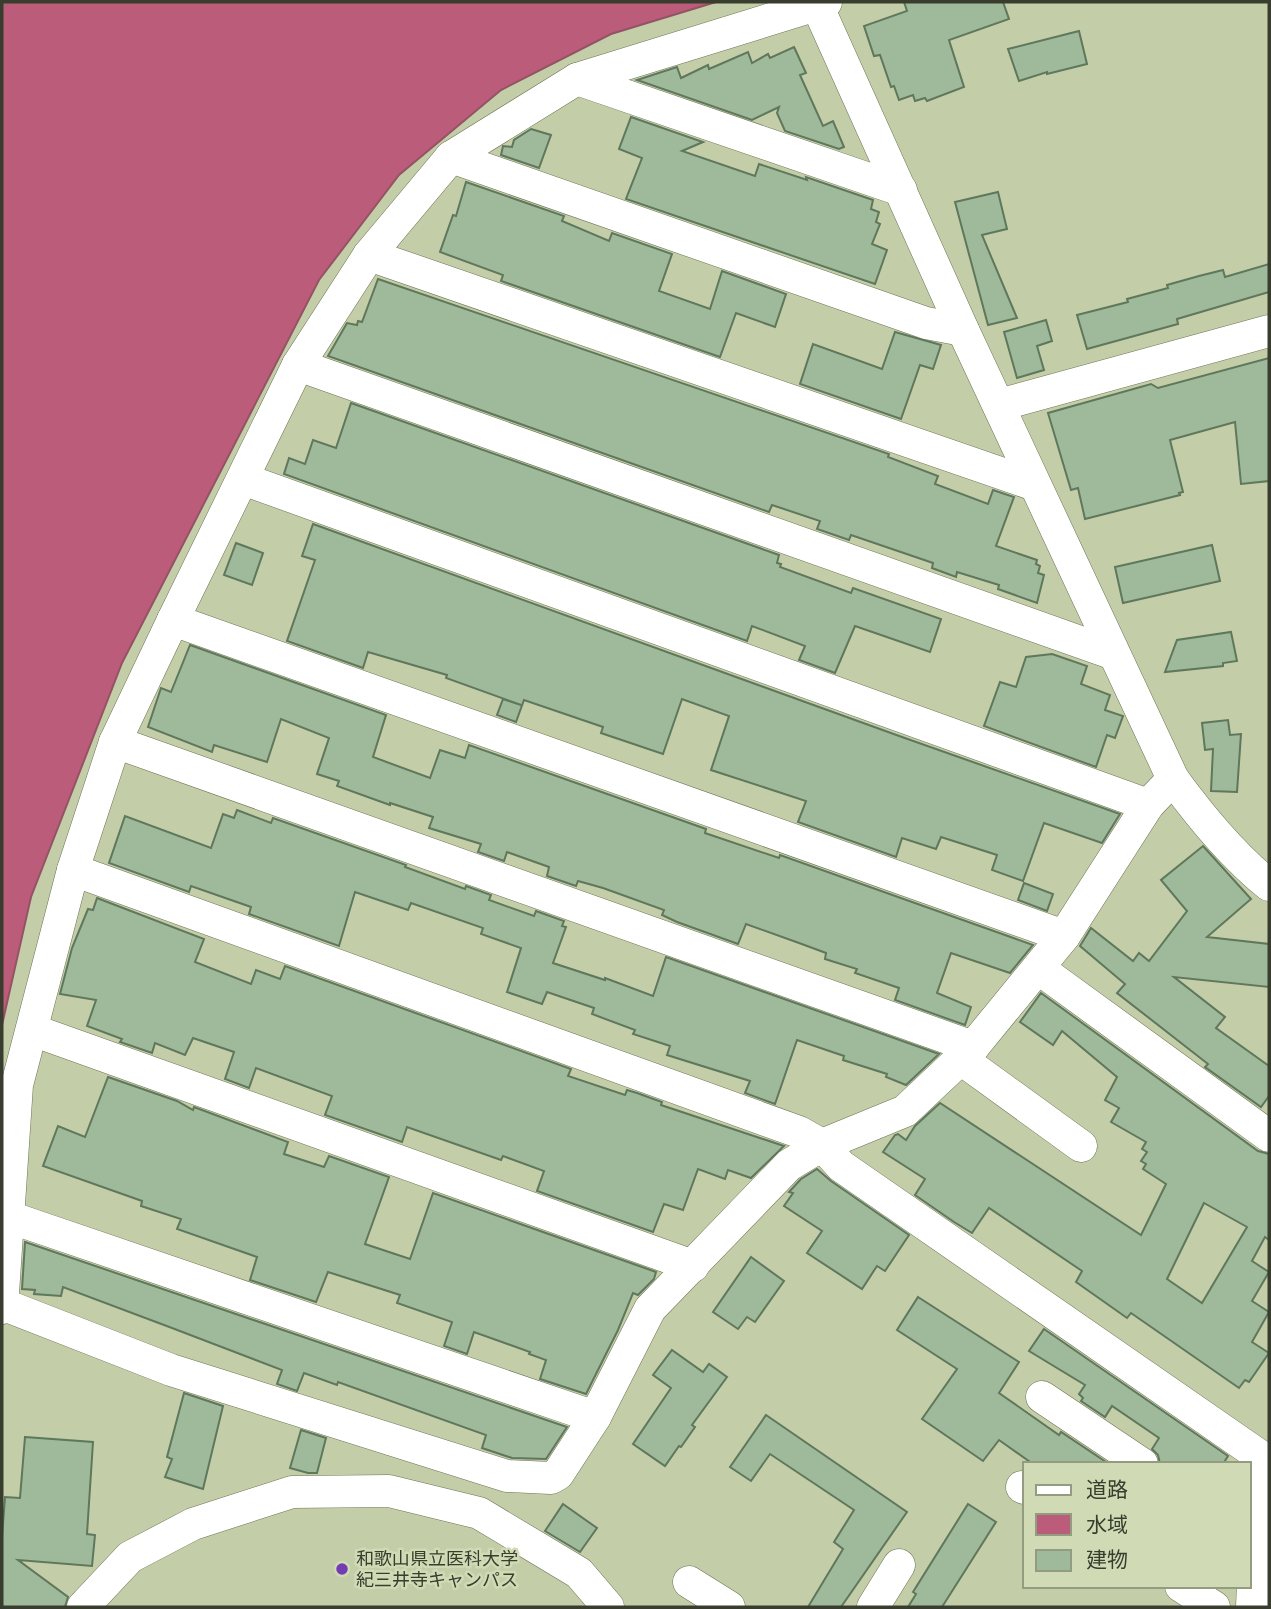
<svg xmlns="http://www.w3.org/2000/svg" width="1271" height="1609" font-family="Merriweather,'Noto Sans JP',serif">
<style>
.water{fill:#bb5c7b;stroke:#945364;stroke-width:2}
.building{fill:#9fb99b;stroke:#5f775b;stroke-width:2;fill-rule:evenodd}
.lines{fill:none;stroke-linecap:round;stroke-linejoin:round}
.minor-casing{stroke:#6b7453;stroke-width:33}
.minor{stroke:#fff;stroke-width:32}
.poi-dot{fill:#733cb3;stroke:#d0dbb6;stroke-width:2.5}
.labels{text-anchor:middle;stroke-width:5;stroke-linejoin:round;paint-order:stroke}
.poi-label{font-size:18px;fill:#383d2e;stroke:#d0dbb6;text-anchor:start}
</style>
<rect width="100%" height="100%" fill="#c3cea9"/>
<polygon class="water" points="2,2 716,2 611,34 501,90 399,175 319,280 122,663 31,897 2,1025"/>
<g class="building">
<polygon points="904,2 1003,2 1009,19 949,40 964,87 927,101 925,98 915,101 913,95 899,100 894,86 891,87 880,55 874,56 864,26 907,11"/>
<polygon points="1079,31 1087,64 1047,74 1047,72 1019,81 1008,49"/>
<polygon points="794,47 806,73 800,75 823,126 833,121 844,147 839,149 785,131 777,113 779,107 752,120 637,80 677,67 681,78 708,65 709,69 748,52 752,63 768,54 770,58"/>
<polygon points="631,117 703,142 682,151 755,176 759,164 807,180 806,177 873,200 871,209 879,212 876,222 880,224 872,244 887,250 875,284 626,199 642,158 619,149"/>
<polygon points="531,129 551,135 539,168 501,155 503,146 512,147 514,140"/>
<polygon points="466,182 564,216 562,221 609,241 612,233 672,254 659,291 710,309 722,271 786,294 775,327 736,313 720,357 501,281 503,275 440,252 453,215 456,216"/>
<polygon points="998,192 1007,229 982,235 1017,318 988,325 955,202"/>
<polygon points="1269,264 1269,292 1177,319 1178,324 1087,349 1077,315 1128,302 1127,299 1168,288 1167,285 1199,276 1223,270 1225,277"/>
<polygon points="378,279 889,454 888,457 938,476 935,484 988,504 993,490 1014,497 996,546 1037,560 1036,564 1040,566 1038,573 1044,575 1037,603 998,589 999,585 957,572 956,577 932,568 933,563 851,535 849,540 817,529 820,521 772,505 769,512 328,356 347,323 357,325 358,321 362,322"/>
<polygon points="1046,320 1052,341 1037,346 1044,370 1017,378 1004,332"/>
<polygon points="895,332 941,345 933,369 920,365 901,419 800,384 813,344 882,369"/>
<polygon points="1269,358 1269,481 1241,484 1235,422 1170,440 1183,492 1179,493 1180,495 1085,519 1078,488 1071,490 1048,413 1151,384 1158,388"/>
<polygon points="351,403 779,555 777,563 781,564 780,567 851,593 853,588 941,619 930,652 855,626 835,673 799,660 805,646 752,626 747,641 284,474 289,458 305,464 313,440 336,448"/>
<polygon points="313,524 902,737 1120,814 1102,843 1044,823 1023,881 992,870 997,855 941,837 936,849 902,838 896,857 798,822 806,801 711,770 729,716 682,699 663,754 601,733 603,727 524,700 516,722 497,715 503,699 521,705 446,678 447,675 368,652 363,668 287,641 315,560 302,556"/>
<polygon points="236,543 263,553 252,585 224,575"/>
<polygon points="1212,545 1220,581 1123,603 1115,567"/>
<polygon points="1231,632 1237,661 1223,663 1223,666 1165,672 1177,640"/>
<polygon points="190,645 386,715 373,757 430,778 440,750 465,758 469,745 706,829 705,833 779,858 780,855 1033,945 1010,973 951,953 937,993 971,1007 965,1025 895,1000 899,988 855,973 857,969 825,959 826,953 799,943 746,924 738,944 677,922 662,915 664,910 603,888 578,881 576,886 547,876 549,867 507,852 504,861 478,852 481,844 429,828 433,817 390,803 390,805 337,786 339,781 317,774 329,738 281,719 267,762 214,745 212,752 148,727 161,688 171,692"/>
<polygon points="1052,654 1087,666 1081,684 1110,695 1105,710 1123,716 1115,738 1107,735 1096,767 984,726 1000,682 1016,687 1026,657"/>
<polygon points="1228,720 1230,735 1241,734 1237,792 1211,791 1213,749 1205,750 1202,723"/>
<polygon points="237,810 271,823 273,818 406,865 405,867 465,889 466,886 491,895 489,900 534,916 536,911 564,921 562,926 566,927 553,963 605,980 605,978 653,996 666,957 939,1054 906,1085 886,1077 887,1074 843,1060 844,1056 797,1040 775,1104 745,1093 750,1081 667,1055 670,1046 633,1034 635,1030 592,1014 594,1008 547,992 542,1004 507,992 521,948 481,934 483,928 411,903 408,910 355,892 339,946 249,914 251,907 191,886 189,892 109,863 125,816 211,848 223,814 234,818"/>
<polygon points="1203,846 1251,899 1207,937 1269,944 1269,987 1174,977 1225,1017 1216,1028 1269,1066 1269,1096 1261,1107 1205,1067 1208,1064 1117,993 1125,984 1080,946 1091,928 1133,961 1139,953 1149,961 1187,911 1161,880"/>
<polygon points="1024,883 1053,894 1047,911 1018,900"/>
<polygon points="97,898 204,939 195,962 251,984 256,970 280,979 285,966 571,1069 568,1076 625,1095 627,1090 637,1093 662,1102 661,1105 784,1146 751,1178 728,1170 725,1179 698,1169 683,1210 664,1204 653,1232 537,1191 544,1171 503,1156 501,1160 407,1127 402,1142 325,1115 332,1096 256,1068 249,1088 225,1079 234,1052 193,1038 185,1055 155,1043 152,1053 120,1042 122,1039 87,1026 96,1000 60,994 72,948 88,909 93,910"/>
<path d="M1041,993L1258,1151L1269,1154V1240L1265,1237L1252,1261L1269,1272L1252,1301L1269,1312L1252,1342L1269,1353L1249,1382L1245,1380L1239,1388L1131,1313L1127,1318L1076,1282L1082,1271L989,1208L972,1233L954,1222L915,1195L925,1179L883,1152L895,1135L898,1134L906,1140L915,1126L940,1103L1141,1235L1166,1184L1143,1169L1146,1164L1141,1161L1147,1152L1142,1149L1146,1142L1111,1122L1119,1108L1105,1100L1117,1077L1062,1031L1053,1045L1020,1022ZM1204,1203L1247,1227L1202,1303L1167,1279Z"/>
<polygon points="108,1077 177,1101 193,1110 194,1107 288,1142 284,1154 324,1167 329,1156 389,1177 365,1244 410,1259 433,1193 656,1272 654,1279 638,1295 633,1293 618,1330 586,1394 540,1379 546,1360 529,1354 530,1352 474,1332 467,1354 444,1346 452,1322 397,1303 400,1295 328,1272 316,1302 250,1280 257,1257 177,1229 181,1219 141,1206 142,1201 43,1166 58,1126 85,1137"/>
<polygon points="817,1169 831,1181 909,1235 885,1271 877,1266 862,1289 807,1253 822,1231 784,1206 793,1193 789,1192 801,1179"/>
<polygon points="25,1242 567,1427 546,1459 512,1458 482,1448 486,1435 338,1382 337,1385 304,1373 297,1391 277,1384 282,1370 172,1328 63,1287 61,1296 34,1294 35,1290 22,1289"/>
<polygon points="751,1257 784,1281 755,1322 747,1317 738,1329 713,1312"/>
<polygon points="918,1297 1019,1362 999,1393 1059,1435 1061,1432 1109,1464 1033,1464 999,1440 983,1461 922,1419 957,1369 897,1330"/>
<polygon points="1044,1329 1228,1456 1223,1464 1160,1464 1158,1455 1152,1449 1159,1438 1112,1406 1105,1417 1081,1401 1083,1398 1079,1394 1085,1385 1029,1351"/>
<polygon points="672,1350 703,1372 709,1364 727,1377 692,1425 695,1427 681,1447 679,1446 665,1466 633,1444 671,1388 653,1375"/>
<polygon points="184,1393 223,1406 203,1489 165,1477 172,1459 167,1457"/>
<polygon points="766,1415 907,1512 841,1607 808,1607 843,1549 834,1542 854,1510 770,1454 751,1481 730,1467"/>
<polygon points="301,1430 326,1438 317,1473 308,1473 290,1468"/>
<polygon points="25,1437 93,1442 87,1534 95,1535 92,1566 18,1560 68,1597 65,1607 2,1607 2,1537 5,1497 20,1498"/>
<polygon points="563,1504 597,1528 580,1552 545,1531"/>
<polygon points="968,1504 996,1522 942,1607 908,1607 916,1594 913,1592"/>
</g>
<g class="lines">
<g class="minor-casing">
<g id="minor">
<path d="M817,5L963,330L1173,779C1200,816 1233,856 1269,885"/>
<polyline points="577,79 901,190"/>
<polyline points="451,157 926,323 963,330"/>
<polyline points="369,255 1035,485"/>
<polyline points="298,365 1114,654"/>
<polyline points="999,405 1269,331"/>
<polyline points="243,479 1148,805"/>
<polyline points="173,620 1064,936"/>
<polyline points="115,742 973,1047"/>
<polyline points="73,870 799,1132 822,1145 841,1166 1257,1454 1255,1539 1248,1535"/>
<polyline points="1038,968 1269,1136"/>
<polyline points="32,1030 693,1266"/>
<polyline points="961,1059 1081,1146"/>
<polyline points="9,1217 595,1417"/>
<polyline points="2,1304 171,1370 507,1476 551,1478 558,1474 595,1417 650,1309 789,1165 822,1145 905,1111 973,1047 1064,936 1148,805 1173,779"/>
<polyline points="2,1308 17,1085 73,870 115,742 173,620 298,365 369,255 451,157 577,79 826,2"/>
<polyline points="1042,1397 1142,1464"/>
<polyline points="1022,1487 1024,1488"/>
<polyline points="689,1582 729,1607"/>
<polyline points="1181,1586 1214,1607"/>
<polyline points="83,1607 130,1557 193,1524 292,1492 389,1491 479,1513 579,1573 608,1607"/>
<polyline points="873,1607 899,1565"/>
<polyline points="1252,1607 1255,1539"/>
</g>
</g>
<use href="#minor" class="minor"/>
</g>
<circle class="poi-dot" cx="342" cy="1569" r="7"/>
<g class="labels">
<g class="poi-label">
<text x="356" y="1565">和歌山県立医科大学<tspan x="356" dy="21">紀三井寺キャンパス</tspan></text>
</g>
</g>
<rect width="1271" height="1609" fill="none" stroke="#383d2e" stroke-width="7"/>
<rect x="1023" y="1462" width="228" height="126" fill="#d0dbb6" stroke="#939c80" stroke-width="2"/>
<rect x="1036" y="1485" width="35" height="10" fill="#ffffff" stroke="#939c80" stroke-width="2"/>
<text x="1086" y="1497" font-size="21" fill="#383d2e">道路</text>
<rect x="1036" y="1514" width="35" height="21" fill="#bb5c7b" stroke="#939c80" stroke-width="2"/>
<text x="1086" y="1532" font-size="21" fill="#383d2e">水域</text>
<rect x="1036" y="1550" width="35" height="21" fill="#9fb99b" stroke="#939c80" stroke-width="2"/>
<text x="1086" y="1567" font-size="21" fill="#383d2e">建物</text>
</svg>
